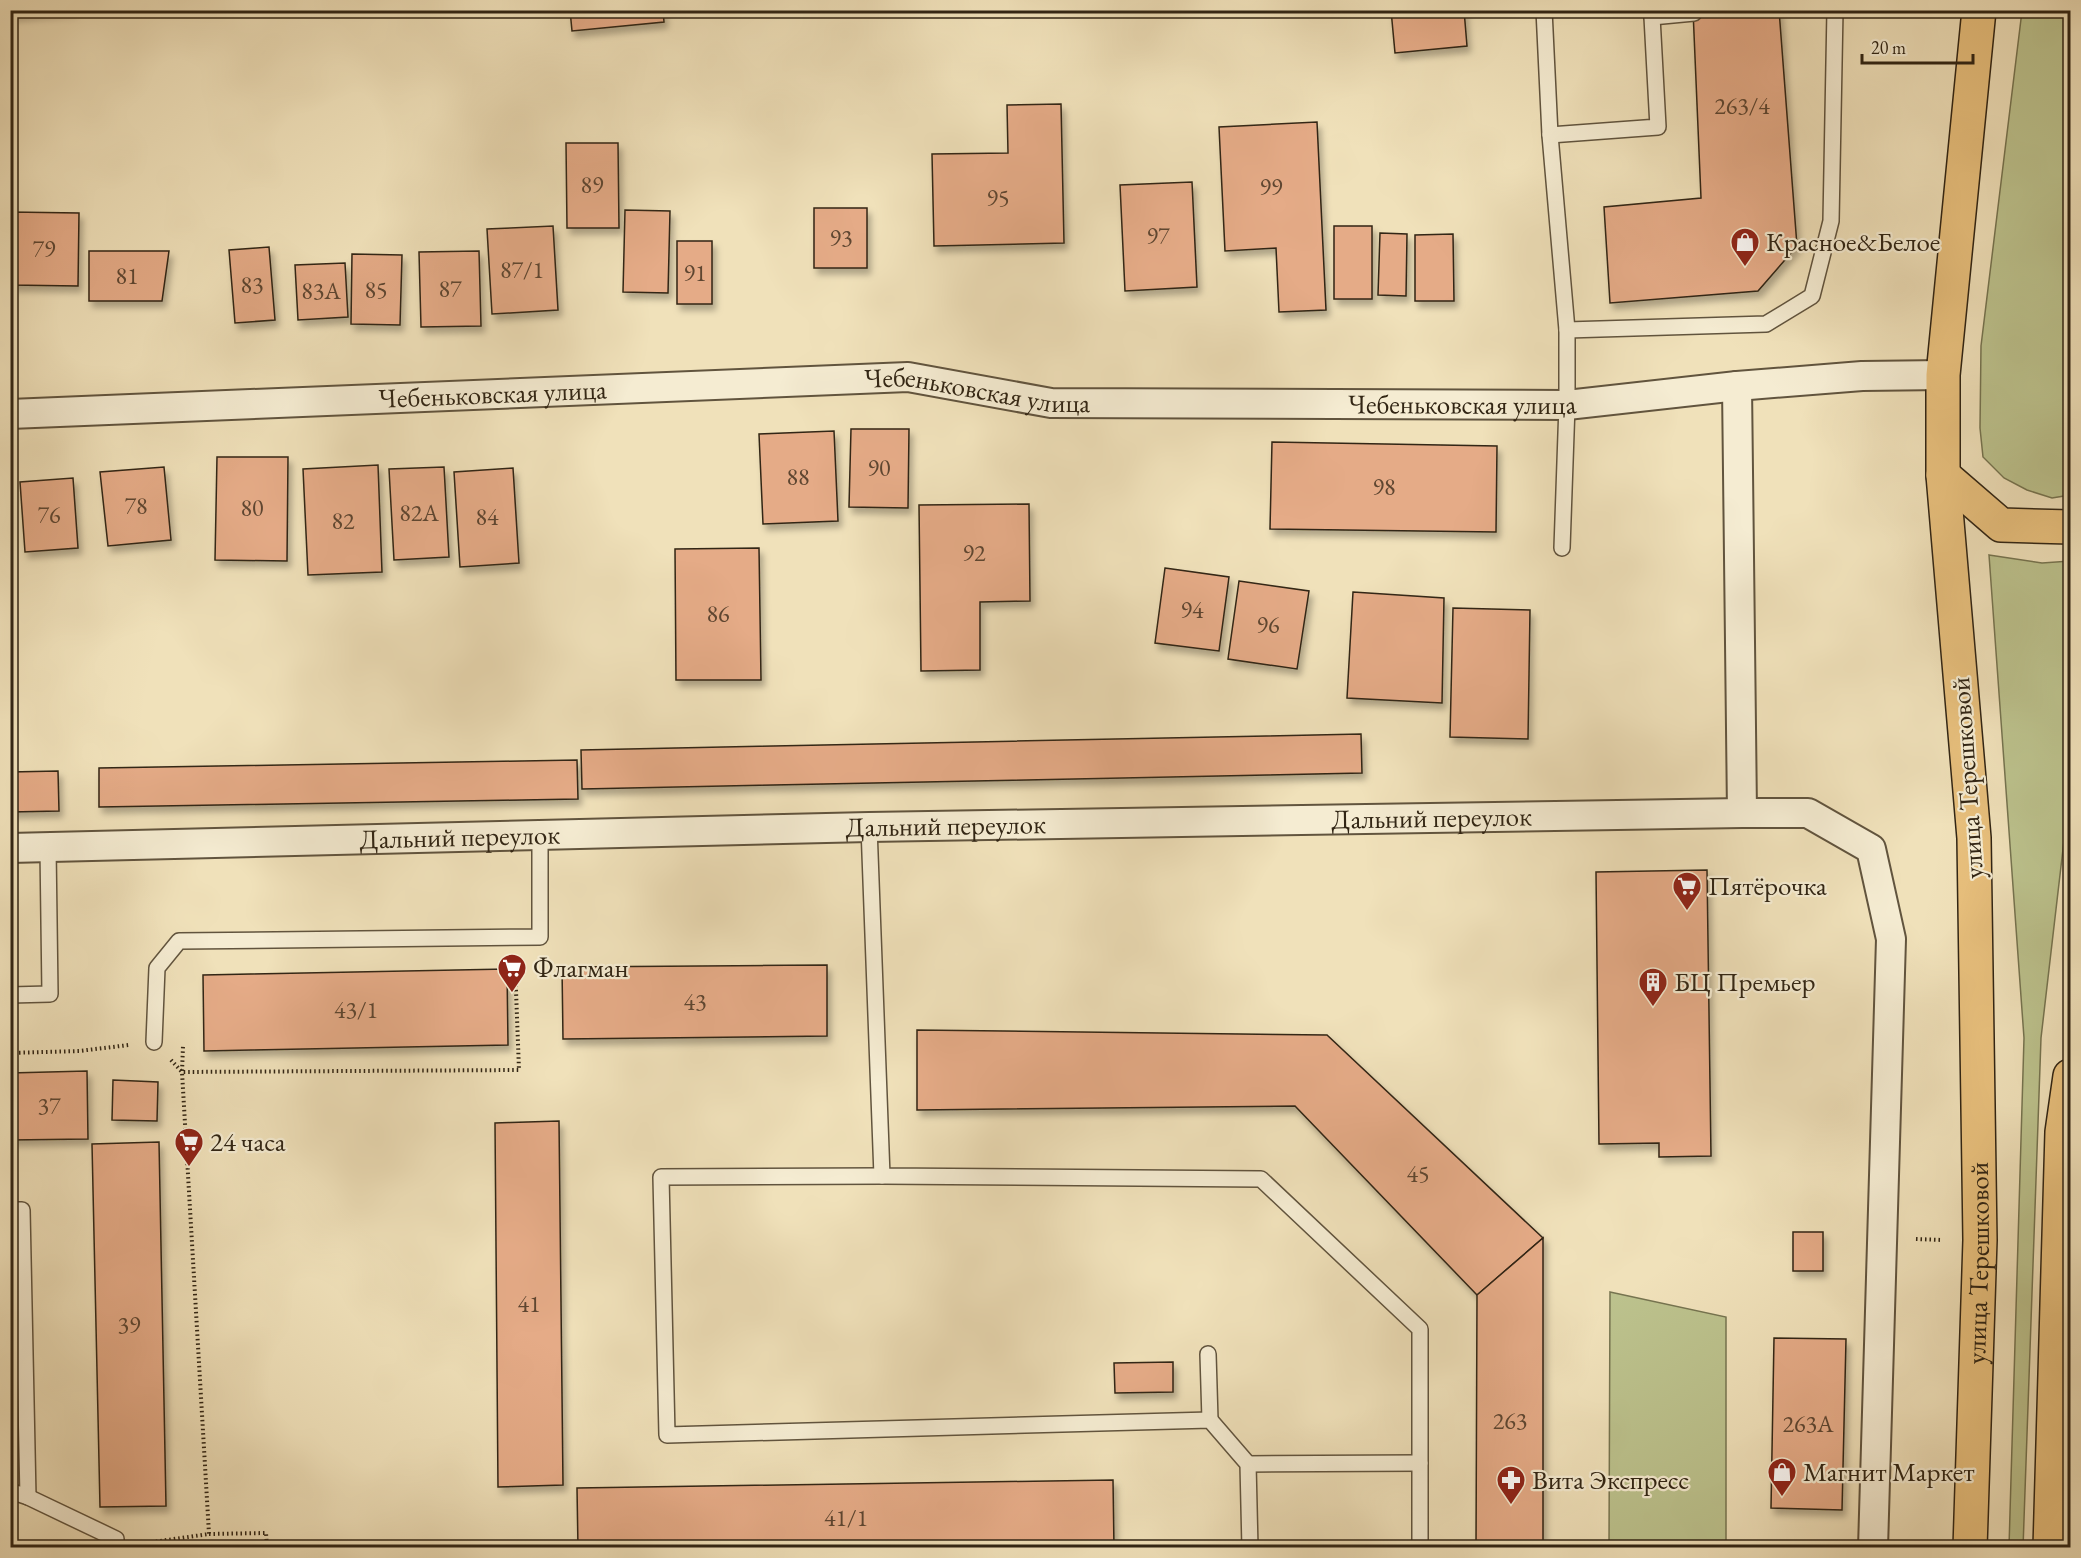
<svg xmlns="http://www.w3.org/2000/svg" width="2081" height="1558" font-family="'EB Garamond',serif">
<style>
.green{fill:#bcc28d;stroke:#767450;stroke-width:1.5}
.building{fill:#e5ab87;stroke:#312514;stroke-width:1.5;filter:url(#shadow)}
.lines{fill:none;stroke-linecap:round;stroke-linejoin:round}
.service-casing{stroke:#61543e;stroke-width:18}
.minor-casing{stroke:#61543e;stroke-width:32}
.primary-casing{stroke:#312514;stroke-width:36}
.path{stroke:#312514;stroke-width:4;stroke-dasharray:1.5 3;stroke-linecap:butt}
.service{stroke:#f5ecd2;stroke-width:15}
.minor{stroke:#f5ecd2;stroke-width:28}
.primary{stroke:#e8c07d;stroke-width:33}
.labels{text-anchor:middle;stroke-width:4.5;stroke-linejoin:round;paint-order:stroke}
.number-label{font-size:24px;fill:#5e4631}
.poi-label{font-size:27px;fill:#312514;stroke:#f5ecd2;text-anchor:start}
.street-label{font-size:27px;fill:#312514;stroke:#f5ecd2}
</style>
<defs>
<filter id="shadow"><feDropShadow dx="3.5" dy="6" stdDeviation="3" flood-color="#0004"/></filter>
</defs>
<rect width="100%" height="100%" fill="#f0e1ba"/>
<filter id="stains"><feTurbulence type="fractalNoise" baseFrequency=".00333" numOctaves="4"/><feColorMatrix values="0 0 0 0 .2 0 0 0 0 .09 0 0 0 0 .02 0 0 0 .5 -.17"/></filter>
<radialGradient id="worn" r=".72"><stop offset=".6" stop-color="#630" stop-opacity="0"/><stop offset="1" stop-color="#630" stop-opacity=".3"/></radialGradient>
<g class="green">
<polygon points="2022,11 2070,11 2070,495 2052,498 2027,490 2004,478 1983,457 1980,428 1981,346"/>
<polygon points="1989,555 2042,563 2070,561 2070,789 2041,1038 2023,1548 2009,1547 2024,1038"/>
<polygon points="1610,1292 1726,1317 1726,1547 1609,1547"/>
</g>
<g class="building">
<polygon points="11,10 75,10 11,15"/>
<polygon points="570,10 663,10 664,22 572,31"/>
<polygon points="1391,10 1464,10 1467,46 1395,53"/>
<polygon points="1693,10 1779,10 1797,246 1758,291 1610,303 1604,207 1701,198"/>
<polygon points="1061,104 1064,243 934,246 932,154 1008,153 1007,105"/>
<polygon points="1317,122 1326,310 1279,312 1276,248 1225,251 1219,127"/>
<polygon points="566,143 618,143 619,228 567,228"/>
<polygon points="1192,182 1197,287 1125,291 1120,185"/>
<rect x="814" y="208" width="53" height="60"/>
<polygon points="625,210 670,211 668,293 623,292"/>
<polygon points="10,212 79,213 78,286 10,285"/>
<polygon points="553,226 558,310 492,314 487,229"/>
<rect x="1334" y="226" width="38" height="73"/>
<polygon points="1380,233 1407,234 1406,296 1378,295"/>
<polygon points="1453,234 1454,301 1415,301 1415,235"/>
<rect x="677" y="241" width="35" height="63"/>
<polygon points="269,247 275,320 235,323 229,250"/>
<polygon points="89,251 169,251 162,301 89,301"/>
<polygon points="479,251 481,326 421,327 419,252"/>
<polygon points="352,254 402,255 400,325 351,324"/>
<polygon points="345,263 348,317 298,320 295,265"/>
<polygon points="851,429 909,429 908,508 849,507"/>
<polygon points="834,431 838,521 763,524 759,434"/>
<polygon points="1272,442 1497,446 1496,532 1270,529"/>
<polygon points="217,457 288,457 287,561 215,560"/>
<polygon points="378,465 382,572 308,575 303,469"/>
<polygon points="164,467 171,540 108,546 100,472"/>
<polygon points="444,467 449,557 394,560 389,469"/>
<polygon points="513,468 519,563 460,567 454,472"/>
<polygon points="73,478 78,548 25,552 20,482"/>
<polygon points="1029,504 1030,601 980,602 980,670 921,671 919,505"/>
<polygon points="759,548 761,680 676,680 675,549"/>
<polygon points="1165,568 1229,577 1219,651 1155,643"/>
<polygon points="1239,581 1309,591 1297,669 1228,659"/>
<polygon points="1353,592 1444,598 1442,703 1347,698"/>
<polygon points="1453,608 1530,610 1528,739 1450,737"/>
<polygon points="1361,734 1362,773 582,789 581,750"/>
<polygon points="577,760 578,799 99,807 99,768"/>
<polygon points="58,771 59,811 10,812 10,772"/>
<polygon points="1707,870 1711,1156 1659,1157 1659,1143 1599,1144 1596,872"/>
<polygon points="827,965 827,1036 563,1039 562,967"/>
<polygon points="507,969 508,1045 204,1051 203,975"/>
<polygon points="917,1030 1327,1035 1543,1238 1477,1295 1295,1106 917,1110"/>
<polygon points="87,1071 88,1139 10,1140 10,1073"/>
<polygon points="113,1080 158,1082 157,1121 112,1120"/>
<polygon points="559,1121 563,1485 498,1487 495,1123"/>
<polygon points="159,1142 166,1506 100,1507 92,1144"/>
<rect x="1793" y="1232" width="30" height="39"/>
<polygon points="1543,1238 1543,1548 1476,1548 1477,1295"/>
<polygon points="1774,1338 1846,1339 1842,1510 1771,1508"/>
<polygon points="1173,1362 1173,1392 1115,1393 1114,1363"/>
<polygon points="1113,1480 1114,1548 578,1548 577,1488"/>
</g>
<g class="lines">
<g class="service-casing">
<g id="service">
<polyline points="1544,10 1550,135 1567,330 1567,405 1562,548"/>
<polyline points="1652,10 1652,17 1694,13"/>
<polyline points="1550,135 1658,127 1652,17"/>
<polyline points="1567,330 1766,324 1812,296 1831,221 1835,10"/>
<polyline points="869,827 882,1176 1261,1179 1420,1329 1420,1548"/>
<polyline points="10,995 50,994 48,848"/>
<polyline points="154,1042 157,968 179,941 540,937 540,836"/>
<polyline points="882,1176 661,1177 667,1435 1210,1420 1248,1464 1250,1548"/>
<polyline points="10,1210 22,1210 28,1497 10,1491"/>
<polyline points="1208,1354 1210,1420"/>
<polyline points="1248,1464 1420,1463"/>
<polyline points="28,1497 116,1539 116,1548"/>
</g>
</g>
<g class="minor-casing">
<g id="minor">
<polyline points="1737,386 1742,813"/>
<path id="s1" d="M10,414L908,377L1051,403L1567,405L1737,386L1862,376L1943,375"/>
<path id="s2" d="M10,848L869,827L1742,813H1808L1871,849L1891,939L1873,1548"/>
</g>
</g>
<g class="primary-casing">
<g id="primary">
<polyline points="1943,475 2001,525 2070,527"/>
<path id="s3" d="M1970,1548L1980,1240L1974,838L1943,475V375L1979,10"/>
<polyline points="2050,1548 2062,1132 2070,1076"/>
</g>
</g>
<g class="path">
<polyline points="10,1053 79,1051 129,1045"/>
<polyline points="171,1060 182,1072 519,1070 515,964"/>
<polyline points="1916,1239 1942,1240"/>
<polyline points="209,1534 266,1533 267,1548"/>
<polyline points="153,1548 153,1542 209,1534 182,1072 183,1046"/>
</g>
<use href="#service" class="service"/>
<use href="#minor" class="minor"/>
<use href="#primary" class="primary"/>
</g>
<defs>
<g id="shop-pin" transform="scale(1.5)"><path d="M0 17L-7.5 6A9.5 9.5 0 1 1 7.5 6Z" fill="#8f2418" stroke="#f5ecd2"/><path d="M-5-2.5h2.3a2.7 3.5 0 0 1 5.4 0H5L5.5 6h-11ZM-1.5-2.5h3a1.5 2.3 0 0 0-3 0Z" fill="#fff"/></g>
<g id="supermarket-pin" transform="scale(1.5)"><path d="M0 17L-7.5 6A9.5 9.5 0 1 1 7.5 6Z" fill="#8f2418" stroke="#f5ecd2"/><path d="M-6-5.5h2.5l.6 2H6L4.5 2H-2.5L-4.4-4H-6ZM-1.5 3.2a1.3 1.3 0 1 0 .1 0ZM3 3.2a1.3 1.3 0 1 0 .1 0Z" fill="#fff"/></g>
<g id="building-pin" transform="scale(1.5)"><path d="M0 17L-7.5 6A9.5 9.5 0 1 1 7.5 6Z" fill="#8f2418" stroke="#f5ecd2"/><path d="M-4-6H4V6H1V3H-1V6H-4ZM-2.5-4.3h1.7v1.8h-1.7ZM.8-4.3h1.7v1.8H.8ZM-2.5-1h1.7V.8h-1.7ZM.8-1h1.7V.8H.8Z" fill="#fff"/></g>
<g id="pharmacy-pin" transform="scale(1.5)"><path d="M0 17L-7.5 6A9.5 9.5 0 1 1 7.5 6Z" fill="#8f2418" stroke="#f5ecd2"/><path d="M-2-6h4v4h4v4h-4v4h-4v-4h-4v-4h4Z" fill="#fff"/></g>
</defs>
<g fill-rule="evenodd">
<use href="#shop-pin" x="1745" y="242"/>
<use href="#supermarket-pin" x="1687" y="886"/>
<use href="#supermarket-pin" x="512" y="968"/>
<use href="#building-pin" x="1653" y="982"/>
<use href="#supermarket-pin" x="189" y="1142"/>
<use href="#shop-pin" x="1782" y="1472"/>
<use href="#pharmacy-pin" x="1511" y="1480"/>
</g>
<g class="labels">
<g class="number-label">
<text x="1742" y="114">263/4</text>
<text x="592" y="193">89</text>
<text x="1271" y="195">99</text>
<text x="998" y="206">95</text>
<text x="1158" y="244">97</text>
<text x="841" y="246">93</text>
<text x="44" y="257">79</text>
<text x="522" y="278">87/1</text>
<text x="695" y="281">91</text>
<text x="127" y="284">81</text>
<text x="252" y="293">83</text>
<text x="450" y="297">87</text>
<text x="376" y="298">85</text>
<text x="321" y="299">83А</text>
<text x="879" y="476">90</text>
<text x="798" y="485">88</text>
<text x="1384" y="495">98</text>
<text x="136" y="514">78</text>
<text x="252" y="516">80</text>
<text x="419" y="521">82А</text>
<text x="49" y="523">76</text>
<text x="487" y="525">84</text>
<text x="343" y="529">82</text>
<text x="974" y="561">92</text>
<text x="1192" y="618">94</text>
<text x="718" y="622">86</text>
<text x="1268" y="633">96</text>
<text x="695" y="1010">43</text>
<text x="356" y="1018">43/1</text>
<text x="49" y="1114">37</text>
<text x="1418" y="1182">45</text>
<text x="529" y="1312">41</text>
<text x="129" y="1333">39</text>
<text x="1510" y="1429">263</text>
<text x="1808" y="1432">263А</text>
<text x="846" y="1526">41/1</text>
</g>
<g class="poi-label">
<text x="1766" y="251">Красное&amp;Белое</text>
<text x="1708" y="895">Пятёрочка</text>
<text x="533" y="977">Флагман</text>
<text x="1674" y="991">БЦ Премьер</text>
<text x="210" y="1151">24 часа</text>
<text x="1803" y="1481">Магнит Маркет</text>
<text x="1532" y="1489">Вита Экспресс</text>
</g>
<g class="street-label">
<text dy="9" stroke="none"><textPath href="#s1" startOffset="969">Чебеньковская улица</textPath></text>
<text dy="9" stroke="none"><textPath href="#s1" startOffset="483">Чебеньковская улица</textPath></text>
<text dy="9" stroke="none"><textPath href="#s1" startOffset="1455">Чебеньковская улица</textPath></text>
<text transform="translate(1967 778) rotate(-94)" y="9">улица Терешковой</text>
<text dy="9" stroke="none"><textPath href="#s2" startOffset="1422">Дальний переулок</textPath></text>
<text dy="9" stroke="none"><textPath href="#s2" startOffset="936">Дальний переулок</textPath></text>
<text dy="9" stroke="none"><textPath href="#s2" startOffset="450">Дальний переулок</textPath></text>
<text dy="9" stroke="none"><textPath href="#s3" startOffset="285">улица Терешковой</textPath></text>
</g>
</g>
<rect width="2081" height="1558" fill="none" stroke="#f0e1ba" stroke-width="36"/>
<rect x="12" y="12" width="2057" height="1534" fill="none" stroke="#312514" stroke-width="3"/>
<rect x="18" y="18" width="2045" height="1522" fill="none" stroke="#312514" stroke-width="1.5"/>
<path d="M1862 54v9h111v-9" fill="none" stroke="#312514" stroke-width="3"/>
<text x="1871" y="54" font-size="18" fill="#312514" stroke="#f5ecd2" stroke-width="4.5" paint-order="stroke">20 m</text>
<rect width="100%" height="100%" filter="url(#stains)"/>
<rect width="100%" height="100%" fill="url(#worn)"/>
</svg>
